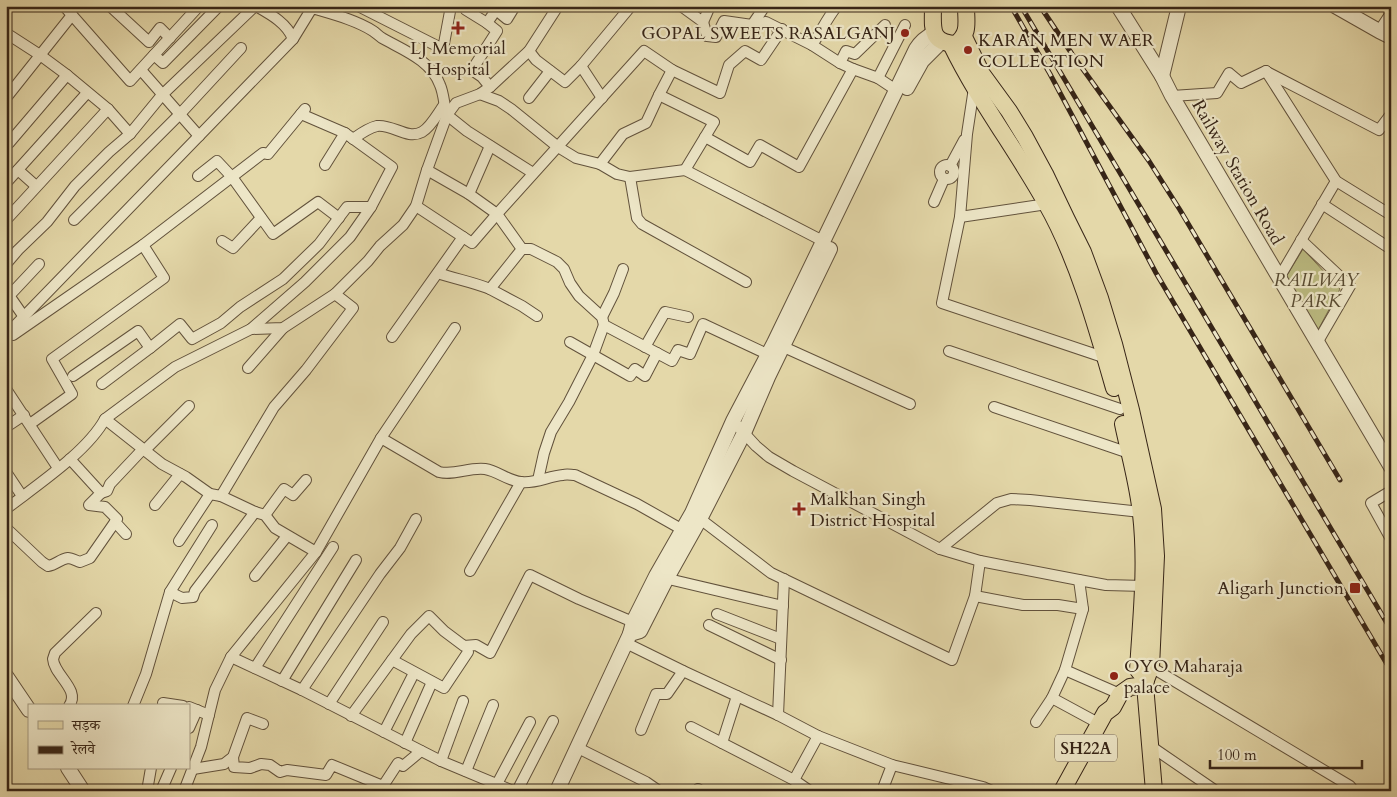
<svg xmlns="http://www.w3.org/2000/svg" width="1397" height="797" font-family="Cardo,'Noto Serif Devanagari',serif">
<style>
.green{fill:#bcbc82;stroke:#7a704c}
.lines{fill:none;stroke-linecap:round;stroke-linejoin:round}
.minor-casing{stroke:#62523c;stroke-width:12}
.tertiary-casing{stroke:#62523c;stroke-width:16}
.primary-casing{stroke:#372517;stroke-width:18}
.minor{stroke:#ede6c7;stroke-width:10}
.tertiary{stroke:#ede6c7;stroke-width:14}
.primary{stroke:#e4d8a9;stroke-width:16}
.rail-casing{stroke:#372517;stroke-width:5}
.rail{stroke:#ede6c7;stroke-width:3;stroke-dasharray:9;stroke-linecap:butt}
.poi-dot{fill:#8f2418;stroke:#ede6c7;stroke-width:2}
.labels{text-anchor:middle;stroke-width:4.5;stroke-linejoin:round;paint-order:stroke}
.shield{fill:#ede6c7;stroke:#6e5f4c;stroke-width:1}
.shield-label{font-size:16px;font-weight:bold;fill:#372517}
.poi-label{font-size:18px;fill:#372517;stroke:#ede6c7;text-anchor:start}
.street-label{font-size:18px;fill:#372517;stroke:#ede6c7}
.park-label{font-size:18px;font-style:italic;fill:#584b32;stroke:#ede6c7}
</style>
<rect width="100%" height="100%" fill="#e4d8a9"/>
<filter id="stains"><feTurbulence type="fractalNoise" baseFrequency=".004" numOctaves="4"/><feColorMatrix values="0 0 0 0 .2 0 0 0 0 .09 0 0 0 0 .02 0 0 0 .5 -.17"/></filter>
<radialGradient id="worn" r=".72"><stop offset=".6" stop-color="#630" stop-opacity="0"/><stop offset="1" stop-color="#630" stop-opacity=".3"/></radialGradient>
<polygon class="green" points="1303,249 1340,289 1318,330 1286,277"/>
<g class="lines">
<g class="minor-casing">
<g id="minor">
<polyline points="64,6 130,81 199,6"/>
<polyline points="110,6 149,42 160,28 170,38"/>
<path d="M256,6C270,14 287,23 293,39"/>
<polyline points="358,6 443,49 451,6"/>
<polyline points="468,6 466,10 487,23"/>
<polyline points="681,6 703,22 707,36 716,37 724,21 752,25 766,22 812,45 840,63 853,69 799,167 760,145 750,162 705,137"/>
<polyline points="703,22 710,6"/>
<polyline points="752,25 765,6"/>
<polyline points="1379,31 1391,13"/>
<polyline points="6,33 40,55 67,75 108,109 130,134"/>
<path d="M812,45C821,32 827,18 837,6"/>
<polyline points="529,51 536,60 565,82 581,66 631,6"/>
<polyline points="154,55 163,63 219,6"/>
<polyline points="840,63 846,51 855,54 885,25"/>
<polyline points="581,66 602,98"/>
<polyline points="853,69 878,78 905,25"/>
<polyline points="141,70 199,136"/>
<polyline points="672,70 720,93 729,65 745,51 761,60 782,29"/>
<polyline points="1266,71 1336,181 1391,215"/>
<polyline points="1267,72 1379,130 1391,114"/>
<polyline points="878,78 896,90"/>
<polyline points="490,87 482,77 472,70 497,31 487,23 496,10 507,19 515,6"/>
<polyline points="974,88 967,134 960,217 1047,204"/>
<polyline points="480,94 499,101 511,109 558,147 576,158 600,164 623,134 646,123 659,95"/>
<polyline points="1172,96 1217,93 1229,73 1241,83 1266,71"/>
<polyline points="6,98 72,15"/>
<polyline points="529,98 550,71"/>
<polyline points="301,114 345,133"/>
<path d="M353,139C360,134 368,128 377,126C393,124 407,140 422,132C431,127 438,113 444,105"/>
<polyline points="9,143 67,75"/>
<polyline points="600,164 617,174 630,177 685,170"/>
<circle cx="947" cy="172" r="7"/>
<polyline points="950,166 964,140"/>
<polyline points="18,170 36,186"/>
<polyline points="198,176 217,161 232,177 273,234 318,202 339,218"/>
<polyline points="630,177 637,218 642,224 746,282"/>
<polyline points="6,183 87,93"/>
<polyline points="469,194 490,146"/>
<polyline points="934,202 944,179"/>
<polyline points="1322,204 1391,249"/>
<polyline points="416,206 463,237"/>
<polyline points="960,217 942,303 1106,358"/>
<polyline points="6,220 108,109"/>
<polyline points="74,220 180,114 241,48"/>
<polyline points="1301,240 1350,286 1317,343"/>
<polyline points="222,241 233,248 261,218"/>
<polyline points="522,249 497,214 644,51 672,70 659,95 714,122 685,170 823,241"/>
<polyline points="6,264 18,250 47,222 75,186 109,152 130,134 162,95 255,6"/>
<path d="M438,273C455,279 473,282 490,289L522,249H531L557,262L564,269L570,283L579,296L602,317L604,325L672,361L678,350L690,354L703,324L767,354"/>
<polyline points="1279,278 1336,181"/>
<polyline points="490,289 522,306 537,316"/>
<polyline points="6,291 24,317"/>
<polyline points="9,296 39,264"/>
<polyline points="602,317 614,293 623,269"/>
<polyline points="251,329 283,328 335,294 368,261 380,246 403,225 416,206 427,170"/>
<path d="M6,335L293,39L312,8C332,14 356,20 373,31C376,33 379,36 382,38C403,50 431,60 440,85C444,94 444,106 447,115L467,131L533,173"/>
<polyline points="13,335 143,245 263,153 268,154 305,109"/>
<polyline points="392,337 463,237 472,243 497,214 469,194 427,170 447,115 456,103 480,94 490,87 529,51 558,6"/>
<polyline points="570,342 630,376 635,369 645,376 657,353"/>
<polyline points="777,344 910,404"/>
<polyline points="645,347 665,312 688,317"/>
<polyline points="949,351 1120,409"/>
<polyline points="248,368 283,328"/>
<polyline points="73,376 138,331 150,348 180,324 192,339 221,323 240,307 283,279 319,244 347,207 371,207"/>
<polyline points="102,384 150,348"/>
<polyline points="6,389 58,468"/>
<polyline points="994,407 1129,453"/>
<polyline points="105,419 162,464 186,477 210,494 221,496 255,512 265,515 275,528 316,552 231,657 302,690 441,761 513,791"/>
<polyline points="733,421 756,446 769,457 793,471 940,549 980,561 1079,580 1106,585 1144,586"/>
<polyline points="30,424 72,394 52,359 164,278 143,245"/>
<polyline points="6,427 24,415"/>
<path d="M381,438L439,472C455,476 468,467 485,469C498,471 508,481 521,482C535,484 549,476 563,475C567,474 571,475 575,475L637,504L683,530"/>
<polyline points="145,450 189,406"/>
<polyline points="70,459 101,493 89,505 105,507 117,519 115,522 126,534"/>
<polyline points="6,472 22,496"/>
<polyline points="538,480 544,453 551,432 569,402 593,355 604,325"/>
<polyline points="1391,491 1371,503 1391,539"/>
<polyline points="101,493 107,491 110,484 143,449"/>
<polyline points="221,496 274,407 306,370 353,308 335,294"/>
<polyline points="155,505 180,474"/>
<path d="M6,509C37,485 87,452 105,419L175,367L251,329L305,282L350,237L371,207L392,167L345,133L325,165"/>
<polyline points="265,515 284,489 293,495 306,480"/>
<polyline points="695,515 771,573 952,660 975,596 980,561"/>
<path d="M6,528L42,562L48,566C56,565 60,559 68,558C71,558 77,561 80,562L90,558L115,522"/>
<polyline points="179,541 210,494"/>
<polyline points="940,549 997,503 1011,499 1030,500 1141,512"/>
<polyline points="316,552 381,438 455,328"/>
<polyline points="470,571 521,482"/>
<polyline points="255,576 287,536"/>
<polyline points="660,577 783,606"/>
<polyline points="170,592 182,598 193,597 195,591 255,512"/>
<polyline points="975,596 1023,605 1058,605 1083,609"/>
<polyline points="717,614 781,639"/>
<polyline points="709,625 781,660"/>
<polyline points="626,643 683,671 778,715 818,736 892,765 983,787 992,791"/>
<polyline points="392,660 444,688 468,652"/>
<polyline points="1151,667 1350,786 1354,791"/>
<polyline points="255,668 333,547"/>
<polyline points="1065,670 1083,609 1079,580"/>
<polyline points="282,681 356,560"/>
<polyline points="302,690 380,574 400,548 416,519"/>
<polyline points="1052,698 1065,670 1120,694"/>
<polyline points="329,704 383,622"/>
<path d="M69,706C81,690 54,675 53,659L55,653L96,613"/>
<polyline points="133,706 146,674 170,592 212,525"/>
<polyline points="163,706 163,703 183,706"/>
<polyline points="189,707 209,715"/>
<polyline points="778,715 784,579"/>
<polyline points="351,716 411,634 429,616 444,631 464,646 476,645 490,653 530,575 579,599 633,622"/>
<polyline points="1036,722 1052,698 1100,724"/>
<polyline points="691,727 794,780 810,791"/>
<polyline points="189,728 197,710"/>
<polyline points="641,730 656,694 667,694 683,671"/>
<polyline points="384,732 414,673"/>
<polyline points="405,743 432,682"/>
<polyline points="722,743 737,696"/>
<polyline points="1149,745 1216,791"/>
<polyline points="578,748 646,782 659,791"/>
<polyline points="233,757 234,767 250,768 261,764 270,765 280,772 287,770 326,775 332,765 383,786 398,763 403,766 421,751"/>
<polyline points="441,761 463,701"/>
<polyline points="193,769 224,764 233,757 247,718 263,724"/>
<polyline points="466,771 493,705"/>
<polyline points="794,780 818,736"/>
<polyline points="497,784 530,722"/>
<polyline points="698,789 701,791"/>
<polyline points="147,791 151,768"/>
<polyline points="161,791 171,768"/>
<polyline points="184,791 201,747 215,690 231,657"/>
<polyline points="517,791 553,721"/>
<polyline points="882,791 892,765"/>
</g>
</g>
<g class="tertiary-casing">
<g id="tertiary">
<polyline points="1118,6 1162,76 1172,96 1391,467"/>
<polyline points="1335,6 1379,31 1391,37"/>
<polyline points="1162,76 1179,6"/>
<polyline points="907,88 922,61 941,42"/>
<polyline points="630,634 640,631 667,578 700,519 744,433 768,377 830,249"/>
<polyline points="6,676 29,710"/>
<polyline points="68,768 83,791"/>
<path d="M557,791L630,634L633,622L656,576L692,513L733,421L774,343L916,49C921,41 926,37 934,33"/>
</g>
</g>
<g class="primary-casing">
<g id="primary">
<path d="M933,6C933,27 929,43 956,44C970,33 966,23 966,6"/>
<polyline points="964,37 982,74 1009,111 1025,137 1045,174 1066,218 1083,252 1100,298 1114,344 1131,410 1153,509 1156,556 1151,667 1146,680 1145,685 1154,791"/>
<path d="M951,44C978,100 1016,149 1046,203C1077,257 1097,328 1114,388"/>
<path d="M1123,424C1129,453 1138,484 1141,514C1147,566 1141,618 1138,670L1146,680"/>
<polyline points="1062,791 1105,713 1113,707 1120,694 1130,687 1145,685"/>
</g>
</g>
<use href="#minor" class="minor"/>
<use href="#tertiary" class="tertiary"/>
<use href="#primary" class="primary"/>
<g class="rail-casing">
<g id="rail">
<polyline points="1011,6 1050,74 1156,273 1391,671"/>
<polyline points="1021,6 1391,630"/>
<polyline points="1040,6 1072,54 1149,161 1180,210 1340,480"/>
</g>
</g>
<use href="#rail" class="rail"/>
</g>
<g class="poi-dot">
<path d="M455.5 20.5h5v5h5v5h-5v5h-5v-5h-5v-5h5z"/>
<circle cx="905" cy="33" r="5"/>
<circle cx="968" cy="50" r="5"/>
<path d="M796.5 501.5h5v5h5v5h-5v5h-5v-5h-5v-5h5z"/>
<rect x="1349" y="582" width="12" height="12" rx="2.5"/>
<circle cx="1114" cy="676" r="5"/>
</g>
<g class="labels">
<rect class="shield" x="1055" y="734.5" width="62" height="27" rx="4"/>
<g class="shield-label">
<text x="1086" y="754">SH22A</text>
</g>
<g class="poi-label">
<text x="895" y="39" text-anchor="end">GOPAL SWEETS RASALGANJ</text>
<text x="978" y="46">KARAN MEN WAER<tspan x="978" dy="21">COLLECTION</tspan></text>
<text x="458" y="54" text-anchor="middle">LJ Memorial<tspan x="458" dy="21">Hospital</tspan></text>
<text x="810" y="505">Malkhan Singh<tspan x="810" dy="21">District Hospital</tspan></text>
<text x="1344" y="594" text-anchor="end">Aligarh Junction</text>
<text x="1124" y="672">OYO Maharaja<tspan x="1124" dy="21">palace</tspan></text>
</g>
<g class="street-label">
<text transform="translate(1238 172) rotate(60)" y="6">Railway Station Road</text>
</g>
<g class="park-label">
<text x="1316" y="286">RAILWAY<tspan x="1316" dy="21">PARK</tspan></text>
</g>
</g>
<rect width="1397" height="797" fill="none" stroke="#e4d8a9" stroke-width="25"/>
<rect x="8" y="8" width="1382" height="782" fill="none" stroke="#372517" stroke-width="2.5"/>
<rect x="12" y="12" width="1372" height="772" fill="none" stroke="#372517"/>
<rect x="28" y="704" width="162" height="65" fill="#ede6c7" stroke="#a49981"/>
<rect x="38" y="721" width="25" height="8" fill="#e4d8a9" stroke="#a49981"/>
<text x="72" y="730" font-size="15" fill="#372517">सड़क</text>
<rect x="38" y="746" width="25" height="8" fill="#372517" stroke="#a49981"/>
<text x="72" y="754" font-size="15" fill="#372517">रेलवे</text>
<path d="M1210 760v8h152v-8" fill="none" stroke="#372517" stroke-width="2.5"/>
<text x="1217" y="760" font-size="15" fill="#372517" stroke="#ede6c7" stroke-width="4" paint-order="stroke">100 m</text>
<rect width="100%" height="100%" filter="url(#stains)"/>
<rect width="100%" height="100%" fill="url(#worn)"/>
</svg>
